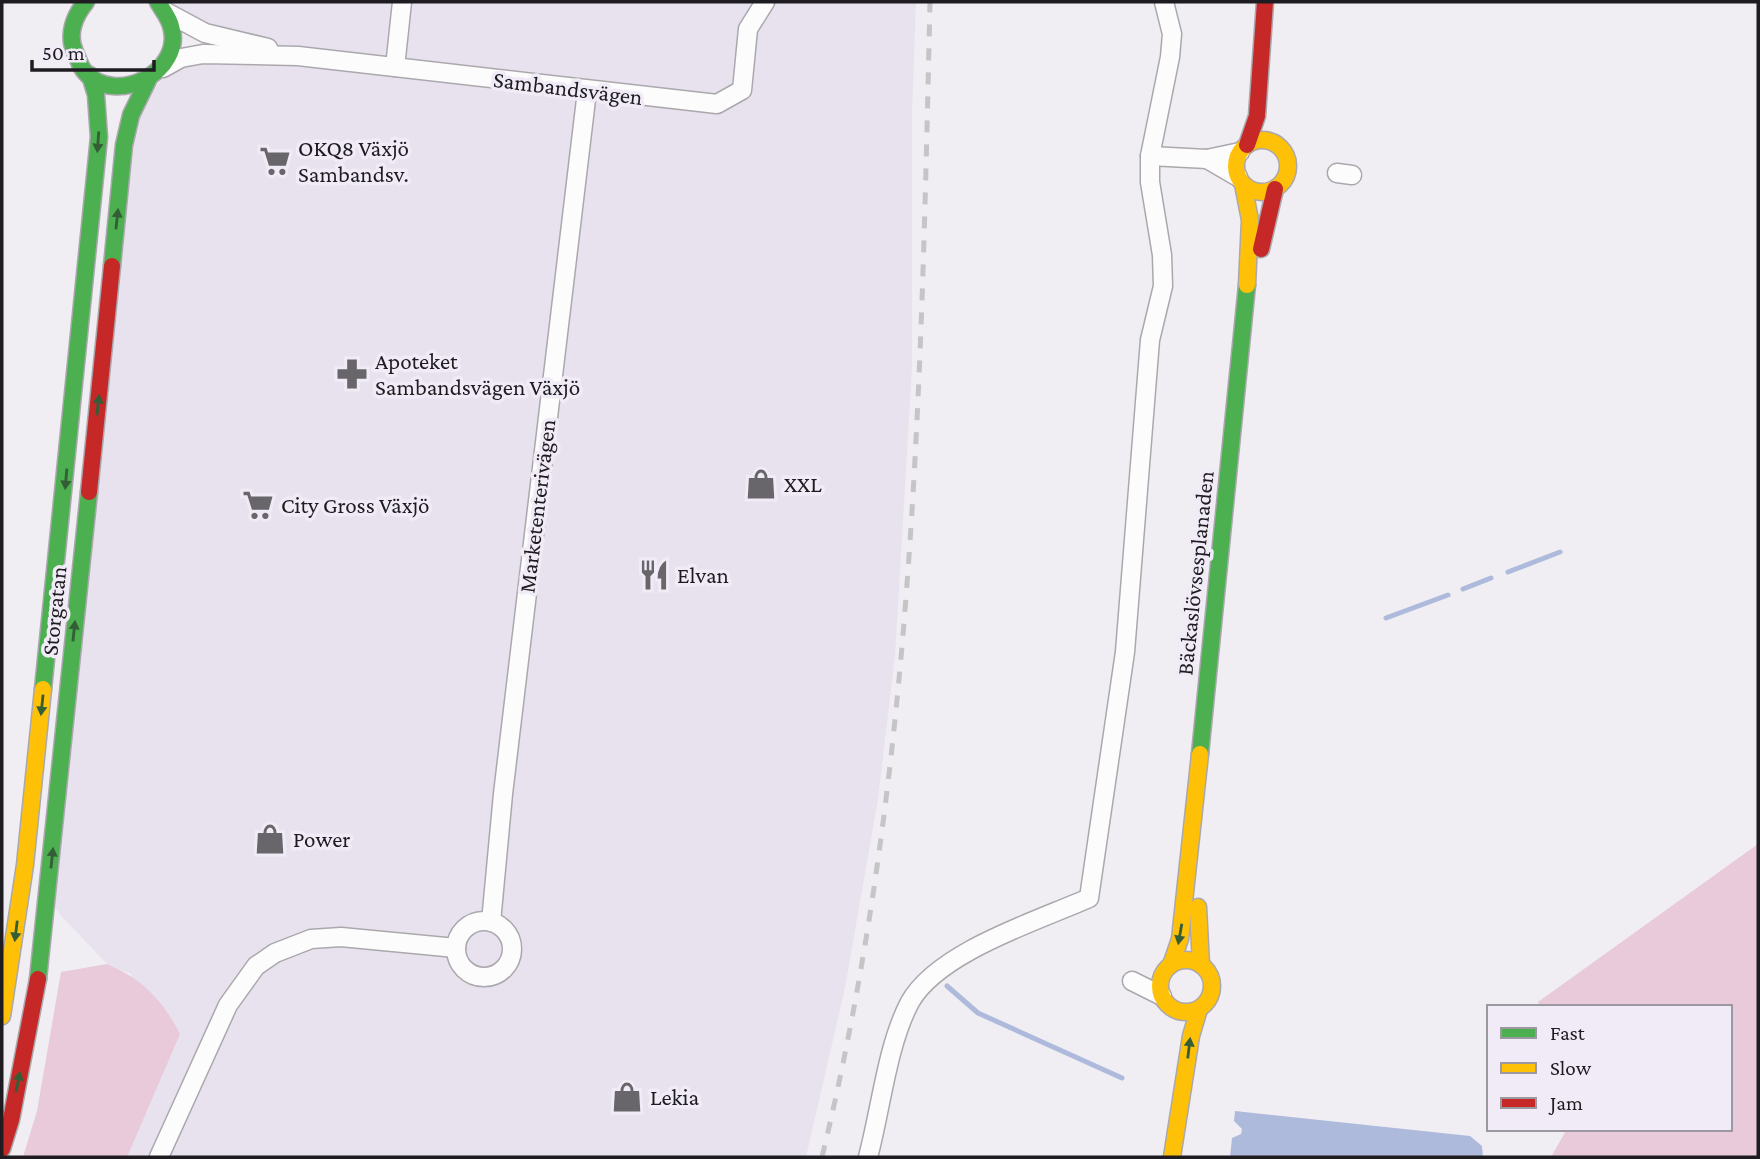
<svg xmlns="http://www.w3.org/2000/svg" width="1760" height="1159" font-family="'Crimson Pro',serif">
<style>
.built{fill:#e8e2ee}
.green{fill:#e8cada}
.water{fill:#aebadc}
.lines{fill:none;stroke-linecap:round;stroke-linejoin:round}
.stream{stroke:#aebadc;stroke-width:5}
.street-casing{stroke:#aaa8ad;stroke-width:21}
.fast-casing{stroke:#aaa8ad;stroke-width:19}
.slow-casing{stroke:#aaa8ad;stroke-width:19}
.jam-casing{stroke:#aaa8ad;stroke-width:19}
.street{stroke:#fdfcfd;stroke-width:18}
.fast{stroke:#4caf50;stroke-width:16}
.slow{stroke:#ffc107;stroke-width:16}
.jam{stroke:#c62828;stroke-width:16}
.rail{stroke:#c5c4c6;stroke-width:5;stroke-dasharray:12 12;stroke-linecap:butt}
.oneway{fill:#335e36}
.labels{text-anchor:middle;stroke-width:7;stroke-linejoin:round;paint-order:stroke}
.street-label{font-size:23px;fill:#1e1c20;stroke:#f0ebf6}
.poi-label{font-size:23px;fill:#1e1c20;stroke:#f0ebf6;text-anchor:start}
</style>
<rect width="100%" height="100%" fill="#f0eef3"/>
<polygon class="built" points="158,2 916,2 912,112 912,369 895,656 878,799 845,988 806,1157 127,1157 131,974 107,964 64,919 48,898 131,115 181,58 293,56 205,33"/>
<g class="green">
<polygon points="1758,844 1758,1157 1551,1157 1567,1129 1730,1129 1730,1007 1541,1007 1538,1002"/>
<path d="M107,964C142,978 164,1002 180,1034L127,1157H23L37,1111L61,972Z"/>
</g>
<polygon class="water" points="1235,1111 1470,1136 1482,1146 1483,1157 1230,1157 1232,1138 1241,1134 1242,1129 1234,1121"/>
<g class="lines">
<g class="stream">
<polyline points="1508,572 1560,552"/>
<polyline points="1463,589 1491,578"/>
<polyline points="1386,618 1448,595"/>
<polyline points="947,986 978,1013 1122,1078"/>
</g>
<g class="street-casing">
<g id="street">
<polyline points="166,12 205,33 268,48"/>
<polyline points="395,67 402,2"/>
<polyline points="163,68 181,58 203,54 298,56 717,104 742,90 748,29 765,2"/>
<polyline points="1150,156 1207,159 1240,152"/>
<polyline points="1207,159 1238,177"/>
<polyline points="1337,173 1352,175"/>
<circle cx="484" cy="949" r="28"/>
<polyline points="491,922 503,794 587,91"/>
<polyline points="1132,981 1162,996"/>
<polyline points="159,1157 228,1005 256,966 275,953 311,939 341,937 456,948"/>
<path d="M868,1157C881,1109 887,1045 910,1002C938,952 1037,921 1089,898L1125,652L1150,340L1163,286L1162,255L1150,182V156L1170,57L1172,34L1164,2"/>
</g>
</g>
<g class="fast-casing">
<g id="fast">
<path d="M86,2C74,16 67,35 75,52C78,58 80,67 85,72C115,107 185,72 171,26C169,18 162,9 158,2"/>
<polyline points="112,266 124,145 131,115 148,80"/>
<polyline points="43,689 99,137 96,95 90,75"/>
<polyline points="1200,754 1247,285"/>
<polyline points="38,979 89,492"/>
</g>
</g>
<g class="slow-casing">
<g id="slow">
<circle cx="1262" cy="166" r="26"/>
<polyline points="1243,184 1250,220 1247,285"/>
<polyline points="1198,907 1201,965"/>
<circle cx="1186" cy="986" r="26"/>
<polyline points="1171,965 1180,939 1200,754"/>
<polyline points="2,1016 25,865 43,689"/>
<polyline points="1172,1157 1191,1036 1199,1009"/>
</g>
</g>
<g class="jam-casing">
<g id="jam">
<polyline points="1247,145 1257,116 1265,2"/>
<polyline points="1261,249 1275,189"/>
<polyline points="89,492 112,266"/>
<polyline points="2,1149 11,1120 38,979"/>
</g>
</g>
<use href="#street" class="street"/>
<use href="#fast" class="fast"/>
<use href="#slow" class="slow"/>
<use href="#jam" class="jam"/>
<path class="rail" d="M822,1157C914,778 921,389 930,2"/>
</g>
<defs><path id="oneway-solid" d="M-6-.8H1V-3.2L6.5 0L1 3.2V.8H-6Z" transform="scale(1.75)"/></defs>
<g class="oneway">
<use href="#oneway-solid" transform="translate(98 142) rotate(94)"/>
<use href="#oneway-solid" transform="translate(117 219) rotate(-84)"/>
<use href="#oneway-solid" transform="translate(98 405) rotate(-84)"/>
<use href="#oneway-solid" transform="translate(66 479) rotate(95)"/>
<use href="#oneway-solid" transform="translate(74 631) rotate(-84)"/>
<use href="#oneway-solid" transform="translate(42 705) rotate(96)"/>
<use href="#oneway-solid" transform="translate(52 858) rotate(-84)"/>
<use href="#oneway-solid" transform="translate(16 931) rotate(97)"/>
<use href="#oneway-solid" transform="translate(1180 934) rotate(100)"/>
<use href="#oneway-solid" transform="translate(1189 1048) rotate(-83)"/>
<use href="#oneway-solid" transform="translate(18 1082) rotate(-79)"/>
</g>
<defs>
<g id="supermarket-bare" transform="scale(2.415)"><path d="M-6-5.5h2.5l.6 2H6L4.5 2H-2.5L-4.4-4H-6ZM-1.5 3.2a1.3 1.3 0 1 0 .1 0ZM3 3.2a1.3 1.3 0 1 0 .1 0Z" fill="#68666a" stroke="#f0ebf6" stroke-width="2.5" paint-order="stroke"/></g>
<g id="pharmacy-bare" transform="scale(2.415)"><path d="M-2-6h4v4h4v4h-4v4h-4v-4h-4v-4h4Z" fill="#68666a" stroke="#f0ebf6" stroke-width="2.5" paint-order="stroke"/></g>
<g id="shop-bare" transform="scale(2.415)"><path d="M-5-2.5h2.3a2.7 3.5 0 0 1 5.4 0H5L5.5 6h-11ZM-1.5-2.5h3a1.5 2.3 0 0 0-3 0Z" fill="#68666a" stroke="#f0ebf6" stroke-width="2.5" paint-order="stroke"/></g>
<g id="restaurant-bare" transform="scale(2.415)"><path d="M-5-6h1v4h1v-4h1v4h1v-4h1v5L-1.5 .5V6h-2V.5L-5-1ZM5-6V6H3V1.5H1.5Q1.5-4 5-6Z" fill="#68666a" stroke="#f0ebf6" stroke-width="2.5" paint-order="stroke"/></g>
</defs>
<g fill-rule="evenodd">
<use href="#supermarket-bare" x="275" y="161"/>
<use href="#pharmacy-bare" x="352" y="374"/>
<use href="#shop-bare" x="761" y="484"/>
<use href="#supermarket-bare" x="258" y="505"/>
<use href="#restaurant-bare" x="654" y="575"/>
<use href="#shop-bare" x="270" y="839"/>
<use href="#shop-bare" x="627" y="1097"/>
</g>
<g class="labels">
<g class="street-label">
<text transform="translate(568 88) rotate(7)" y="8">Sambandsvägen</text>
<text transform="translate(537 506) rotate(-83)" y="8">Marketenterivägen</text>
<text transform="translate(1195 573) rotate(-84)" y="8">Bäckaslövsesplanaden</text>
<text transform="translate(54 611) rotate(-84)" y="8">Storgatan</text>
</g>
<g class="poi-label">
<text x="298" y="156">OKQ8 Växjö<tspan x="298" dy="26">Sambandsv.</tspan></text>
<text x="375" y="369">Apoteket<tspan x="375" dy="26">Sambandsvägen Växjö</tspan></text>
<text x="784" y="492">XXL</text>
<text x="281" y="513">City Gross Växjö</text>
<text x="677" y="583">Elvan</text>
<text x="293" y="847">Power</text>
<text x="650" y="1105">Lekia</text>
</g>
</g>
<rect width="1760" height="1159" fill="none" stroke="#1e1c20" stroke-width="7"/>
<rect x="1487" y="1005" width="245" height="126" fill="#f0ebf6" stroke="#9c98a0" stroke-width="2"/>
<rect x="1501" y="1028" width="35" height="10" fill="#4caf50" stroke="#9c98a0" stroke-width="2"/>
<text x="1550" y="1040" font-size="21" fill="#1e1c20">Fast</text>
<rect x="1501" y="1063" width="35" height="10" fill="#ffc107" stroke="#9c98a0" stroke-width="2"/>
<text x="1550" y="1075" font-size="21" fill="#1e1c20">Slow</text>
<rect x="1501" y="1098" width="35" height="10" fill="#c62828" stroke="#9c98a0" stroke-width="2"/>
<text x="1550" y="1110" font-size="21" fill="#1e1c20">Jam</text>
<path d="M32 60v10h122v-10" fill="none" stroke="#1e1c20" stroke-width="3.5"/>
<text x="42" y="60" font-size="21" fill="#1e1c20" stroke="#f0ebf6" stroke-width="5" paint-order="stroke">50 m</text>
</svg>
